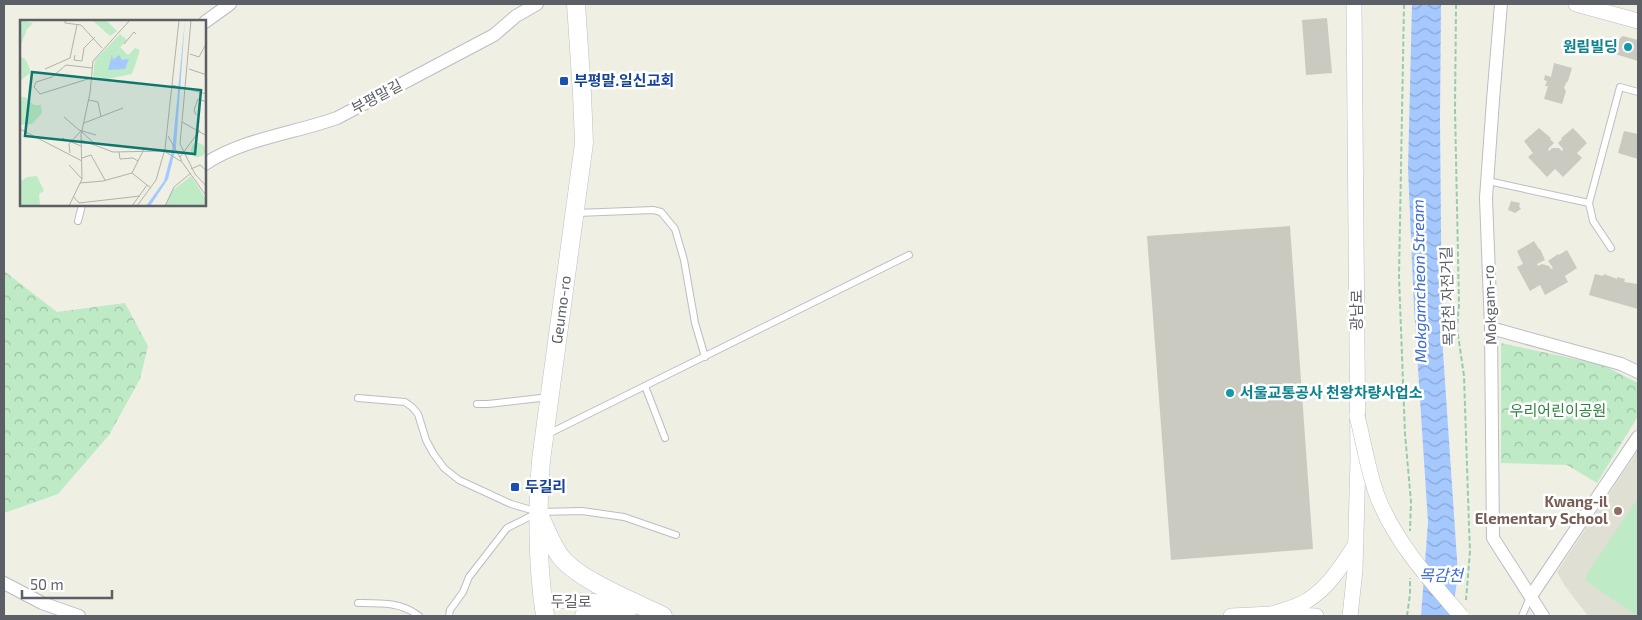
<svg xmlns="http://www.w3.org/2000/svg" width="1642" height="620" font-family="'Exo 2','Noto Sans KR',sans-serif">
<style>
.education{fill:#e0dfd3}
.green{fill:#beeac6}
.forest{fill:url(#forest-crowns)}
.water{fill:url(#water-waves)}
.building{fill:#cbcac1}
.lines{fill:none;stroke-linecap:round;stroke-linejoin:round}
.service-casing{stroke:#bcbdc4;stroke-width:8}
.minor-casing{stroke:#bcbdc4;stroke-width:14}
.tertiary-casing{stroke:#bcbdc4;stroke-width:16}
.secondary-casing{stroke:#bdbfc7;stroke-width:19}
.path{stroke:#96cbae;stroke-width:2;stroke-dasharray:5 2.5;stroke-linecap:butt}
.service{stroke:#fff;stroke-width:6}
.minor{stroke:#fff;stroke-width:12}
.tertiary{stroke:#fff;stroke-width:15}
.secondary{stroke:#fff;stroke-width:18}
.tertiary-bridge-casing{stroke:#bcbdc4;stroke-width:16;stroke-linecap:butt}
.tertiary-bridge{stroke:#fff;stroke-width:15}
.culture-dot{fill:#0f9aa8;stroke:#fff;stroke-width:2}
.transit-dot{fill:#1a4fb4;stroke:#fff;stroke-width:2}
.education-dot{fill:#8d6e63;stroke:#fff;stroke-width:2}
.labels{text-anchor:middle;stroke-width:5;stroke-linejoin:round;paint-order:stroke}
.culture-label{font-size:15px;font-weight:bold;fill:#0d838f;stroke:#fff;text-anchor:end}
.transit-label{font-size:15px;font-weight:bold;fill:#164399;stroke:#fff;text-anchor:start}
.street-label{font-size:15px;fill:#5c5f66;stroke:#fff}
.park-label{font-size:15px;fill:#2c8540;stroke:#fff}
.education-label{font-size:15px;font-weight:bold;fill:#785e54;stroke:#fff;text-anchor:end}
.water-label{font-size:16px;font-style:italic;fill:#3b6acf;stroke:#fff}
.inset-road{fill:none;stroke:#b1b1ae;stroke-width:1}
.view{fill:#0f766e;fill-opacity:0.15;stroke:#0f766e;stroke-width:2.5}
.inset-edge{fill:none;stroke:#5c5f66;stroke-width:2.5}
</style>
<defs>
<pattern id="forest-crowns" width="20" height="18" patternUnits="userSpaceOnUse" patternTransform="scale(1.25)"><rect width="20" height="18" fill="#beeac6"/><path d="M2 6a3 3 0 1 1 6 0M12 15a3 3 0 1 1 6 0" fill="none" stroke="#9ec1a5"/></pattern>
<pattern id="water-waves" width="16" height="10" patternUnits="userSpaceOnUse" patternTransform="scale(1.25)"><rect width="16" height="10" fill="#a5c9ff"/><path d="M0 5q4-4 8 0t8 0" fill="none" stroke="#8aa6d2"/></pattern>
</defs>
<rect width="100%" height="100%" fill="#f0efe4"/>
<polygon class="education" points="1638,450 1638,616 1588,616 1565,586 1557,572"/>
<polygon class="green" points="1638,501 1638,616 1637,616 1589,583 1586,581 1586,575 1633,505"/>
<g class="forest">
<polygon points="4,271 57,312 125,303 148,346 140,379 109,435 58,494 4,513"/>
<polygon points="1501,343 1603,365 1638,383 1638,416 1597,483 1567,465 1501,463"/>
</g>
<polygon class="water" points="1412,4 1441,4 1440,118 1442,337 1458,574 1452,616 1421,616 1428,522 1414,307 1408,169"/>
<g class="building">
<polygon points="1327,18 1332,73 1306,75 1302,20"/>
<polygon points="1623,36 1638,40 1638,61 1615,54 1620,38"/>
<polygon points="1554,63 1572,68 1568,81 1566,83 1564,88 1566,91 1562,104 1544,99 1548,86 1545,86 1547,81 1544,80 1545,75 1551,77"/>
<polygon points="1539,128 1551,138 1550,139 1554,143 1548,149 1549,151 1552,148 1559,148 1562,151 1563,149 1558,143 1562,139 1561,138 1573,128 1587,143 1577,153 1582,158 1563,177 1555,169 1547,177 1528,157 1533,153 1524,141"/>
<polygon points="1624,131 1638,134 1638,159 1618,153"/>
<polygon points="1511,201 1520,203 1519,206 1521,209 1515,213 1508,210"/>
<polygon points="1290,226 1313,549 1171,560 1147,236"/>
<polygon points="1534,241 1539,249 1540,249 1545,260 1537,264 1538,266 1542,264 1549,266 1551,269 1553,268 1548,261 1558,254 1559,255 1567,250 1577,268 1565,276 1568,282 1545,295 1540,285 1530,291 1517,267 1523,264 1517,251"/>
<polygon points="1595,274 1603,276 1604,274 1617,279 1617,277 1625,279 1624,282 1638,284 1638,309 1589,295"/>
</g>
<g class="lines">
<g class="service-casing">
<g id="service">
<polyline points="1488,181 1589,203"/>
<polyline points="577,213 653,210 661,212 675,229 684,260 695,323 705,357"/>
<polyline points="78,221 82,205"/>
<polyline points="1611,248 1593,221 1589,203 1620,87 1638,92"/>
<polyline points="645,386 665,438"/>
<polyline points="358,398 405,402 412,407 418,414 426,440 433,453 444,468 459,480 511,504 538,512 582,511 624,517 676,535"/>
<polyline points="477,404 488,404 549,397"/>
<polyline points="546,435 909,255"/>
<path d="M358,603C380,603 401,602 419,616"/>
<polyline points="449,616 450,610 463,592 469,577 507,528 537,513"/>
<polyline points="1522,616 1530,597"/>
</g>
</g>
<g class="minor-casing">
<g id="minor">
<polyline points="1501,4 1493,100 1486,198 1491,328 1493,538 1543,616"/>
<polyline points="205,22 230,4"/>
<path d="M205,164C242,139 295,133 337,118L494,35L516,16L537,4"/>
<polyline points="1491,328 1621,364 1638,372"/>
<polyline points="4,583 42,603 79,616"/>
<polyline points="1531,596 1638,437"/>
</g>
</g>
<g class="tertiary-casing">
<g id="tertiary">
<polyline points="1576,4 1638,21"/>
<path d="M542,602C567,600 593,599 618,605"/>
<path d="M1272,614C1284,610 1298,607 1308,600C1330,586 1342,565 1356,544"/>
<polyline points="1231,616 1272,614 1316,616"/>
<polyline points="1350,616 1355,570 1358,460 1354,4"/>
</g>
</g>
<g class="secondary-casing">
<g id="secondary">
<path d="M541,519C547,531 552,545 560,556C578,580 635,602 663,616"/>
<path id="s1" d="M545,616C537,564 537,512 541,460L584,143L582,93L576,4"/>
<path d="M584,616C599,609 613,608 630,607"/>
</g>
</g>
<g class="path">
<polyline points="1404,4 1399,277 1405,434 1411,502 1410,531"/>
<polyline points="1456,4 1455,109 1459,305 1457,328 1464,376 1469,526 1470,551 1466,600"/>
<polyline points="1407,616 1410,594 1410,578"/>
</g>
<use href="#service" class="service"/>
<use href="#minor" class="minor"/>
<use href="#tertiary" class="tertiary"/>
<use href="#secondary" class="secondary"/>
<g class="tertiary-bridge-casing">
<path id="tertiary-bridge" d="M1357,416C1364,443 1368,472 1378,498C1396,543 1430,580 1461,616"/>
</g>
<use href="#tertiary-bridge" class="tertiary-bridge"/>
</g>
<g class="culture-dot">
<circle cx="1628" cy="47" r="5"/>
<circle cx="1230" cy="393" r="5"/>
</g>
<g class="transit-dot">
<rect x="559" y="76" width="10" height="10" rx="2.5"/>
<rect x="510" y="482" width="10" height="10" rx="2.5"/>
</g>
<circle class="education-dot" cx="1618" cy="511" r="5"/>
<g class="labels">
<g class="culture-label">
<text x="1618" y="52">원림빌딩</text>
<text x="1240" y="398" text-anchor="start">서울교통공사 천왕차량사업소</text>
</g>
<g class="transit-label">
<text x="574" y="86">부평말.일신교회</text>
<text x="525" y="492">두길리</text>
</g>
<g class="street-label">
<text transform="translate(377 97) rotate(-28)" y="5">부평말길</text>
<text transform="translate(1448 296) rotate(-92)" y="5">목감천 자전거길</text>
<text transform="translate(1490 305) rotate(-92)" y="5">Mokgam-ro</text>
<text dy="5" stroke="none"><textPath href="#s1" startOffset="308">Geumo-ro</textPath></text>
<text transform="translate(1357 310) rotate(-90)" y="5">광남로</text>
<text x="571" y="607">두길로</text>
</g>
<g class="park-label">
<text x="1558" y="416">우리어린이공원</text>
</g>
<g class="education-label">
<text x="1608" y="507">Kwang-il<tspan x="1608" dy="17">Elementary School</tspan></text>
</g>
<g class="water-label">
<text transform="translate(1419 281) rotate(-91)" y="6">Mokgamcheon Stream</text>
<text x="1441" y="581">목감천</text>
</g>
</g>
<g transform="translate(20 20)">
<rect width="186" height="186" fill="#f0efe4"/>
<path d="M171 130a7 7 0 1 1 14 0a7 7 0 1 1-14 0ZM171,156L186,179V186H145L152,171Z" fill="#beeac6"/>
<path d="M0,0L13,3L7,9L0,27ZM72,0H86L97,11L90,16ZM100,14L107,20L100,27L108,35L115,28L120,30L112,54L87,59L73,56L75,40ZM0,36L6,40L11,52L0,61ZM0,77H5L14,85H21L22,93L12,104L0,105ZM17,156L24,171L19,174L20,186H0V162L7,157Z" fill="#beeac6"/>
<path d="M165,0L156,127L148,159L130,186H126L144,161L152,131ZM92,35L93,40L99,35L102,40L109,39L105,49L88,50Z" fill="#a5c9ff"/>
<path class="inset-road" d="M45,0V3L61,5L82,28M171,0L160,124L175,154L187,167M104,24L114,12L116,14M170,34L179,37L187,22M55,35L54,40L62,41L64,28L75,17M25,49L50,38L57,5M169,49L187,55M71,58L20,74L14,67L16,62L32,57L46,45L72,48M152,65L187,74M69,80L78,82L81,97M176,95L174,90L178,79L187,82M44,97L59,110L76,115M162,102L187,116M64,103L103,88M0,109L62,141M62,112L75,124M148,116L162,141M42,118L61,126M61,120L93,132L144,131L162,142L187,177M99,132L100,139L113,138L118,141M50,133L49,124L61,111M160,137L180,110M62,138L71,135L85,160M49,145L62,159M171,149L180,145L187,151M112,153L127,165M60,163L83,161L112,153L124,129M53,176L59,183L120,176M49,186L62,159L61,115L70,73L73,41L110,0M112,186L127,165L131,168M117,186L136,160L145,129L159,0M145,186L154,167L171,153"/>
<path class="view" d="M12,52L181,70L175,134L5,116Z"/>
<rect width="186" height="186" class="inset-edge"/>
</g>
<rect width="1642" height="620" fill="none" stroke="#5c5f66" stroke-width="10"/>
<path d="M22 590v8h90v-8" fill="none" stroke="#5c5f66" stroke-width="2.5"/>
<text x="30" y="590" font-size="15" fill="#5c5f66" stroke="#ffffff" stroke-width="4" paint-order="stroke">50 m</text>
</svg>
